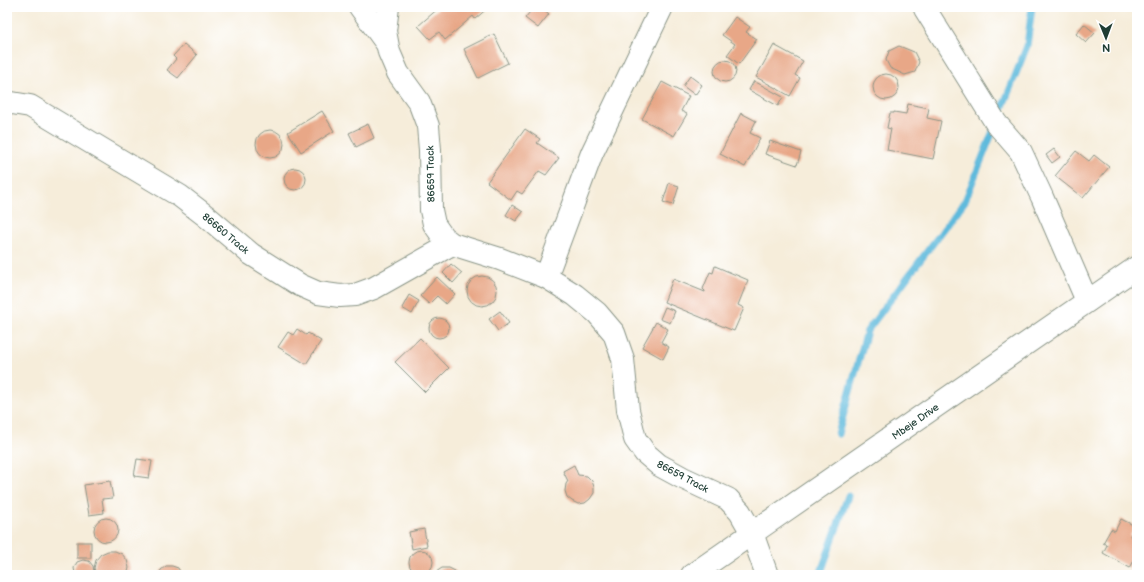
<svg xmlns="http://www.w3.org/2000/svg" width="1144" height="582" font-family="'Balsamiq Sans',sans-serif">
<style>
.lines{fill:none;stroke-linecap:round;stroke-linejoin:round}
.stream{stroke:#5fbadc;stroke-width:7}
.building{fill:#e8a787}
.minor-casing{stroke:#8a9587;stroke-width:24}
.tertiary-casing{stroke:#8a9587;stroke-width:24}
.minor{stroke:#fff;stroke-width:22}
.tertiary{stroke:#fff;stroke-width:22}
.labels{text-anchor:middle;stroke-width:3;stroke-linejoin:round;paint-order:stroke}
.street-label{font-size:10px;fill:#1f3d34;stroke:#fff}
</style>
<rect width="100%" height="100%" fill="#fff"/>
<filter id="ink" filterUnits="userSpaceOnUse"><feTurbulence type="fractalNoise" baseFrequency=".025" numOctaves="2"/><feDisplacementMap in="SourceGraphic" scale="8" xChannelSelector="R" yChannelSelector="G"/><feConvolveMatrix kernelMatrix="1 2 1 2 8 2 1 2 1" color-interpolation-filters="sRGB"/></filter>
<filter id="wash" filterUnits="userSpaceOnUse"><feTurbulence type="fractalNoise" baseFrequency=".012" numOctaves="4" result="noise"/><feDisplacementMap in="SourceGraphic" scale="16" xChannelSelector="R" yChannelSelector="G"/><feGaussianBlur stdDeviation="0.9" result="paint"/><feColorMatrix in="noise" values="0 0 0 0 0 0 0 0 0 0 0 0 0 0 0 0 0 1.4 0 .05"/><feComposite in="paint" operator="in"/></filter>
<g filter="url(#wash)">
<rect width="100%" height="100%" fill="#f6edda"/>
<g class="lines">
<g class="stream">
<polyline points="838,434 867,331 965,201 1027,46 1032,7"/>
<polyline points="820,575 848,496"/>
</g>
</g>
<g id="blocks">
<g class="building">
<polygon points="440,7 489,7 475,19 473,16 445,40 439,32 430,39 418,26"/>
<polygon points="534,7 541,7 549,14 538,28 525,18"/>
<polygon points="735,17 750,27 746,32 757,39 739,64 727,55 735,44 722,35"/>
<polygon points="1084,24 1095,33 1086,43 1076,34"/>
<polygon points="494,34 508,63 478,78 464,49"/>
<polygon points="184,44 197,55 178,78 167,70 176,59 173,56"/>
<polygon points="774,45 803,61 795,75 800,78 790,96 756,77"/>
<polygon points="899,46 914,52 919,62 915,72 905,75 890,68 886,60 889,51"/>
<circle cx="725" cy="71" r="11"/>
<circle cx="886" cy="87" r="13"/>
<polygon points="690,76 702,85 695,95 683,86"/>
<polygon points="754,81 783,97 778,106 749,90"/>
<polygon points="662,82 689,96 681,111 687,114 674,136 642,119"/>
<polygon points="908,104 929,108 927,118 941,121 933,159 887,150 891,129 887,128 890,113 894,113 894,112 906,114"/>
<polygon points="322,111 334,131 301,152 288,132"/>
<polygon points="741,113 756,121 750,133 760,138 745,167 720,154"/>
<polygon points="368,124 374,138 356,147 349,133"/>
<polygon points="525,129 540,139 537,143 559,158 546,175 539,171 522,194 517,191 511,200 487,182"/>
<circle cx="270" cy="144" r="14"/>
<polygon points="770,141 801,152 797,165 765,154"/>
<polygon points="1054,149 1060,157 1052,163 1046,155"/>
<polygon points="1076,151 1089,161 1094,155 1109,167 1083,198 1055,176"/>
<circle cx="295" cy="179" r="11"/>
<polygon points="7,168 11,175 10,181 7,184"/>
<polygon points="669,183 679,186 673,205 663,202"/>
<polygon points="512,205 523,212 516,221 506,215"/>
<polygon points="451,264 462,273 453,283 443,273"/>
<polygon points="715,266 748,280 738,305 744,308 734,331 664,302 673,279 705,292 705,291 703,289 710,272 713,273"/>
<circle cx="482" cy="291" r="15"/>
<polygon points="437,277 455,294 446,304 437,296 429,304 420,296"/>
<polygon points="409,295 419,301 412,314 402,308"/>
<polygon points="665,307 675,311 670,323 660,319"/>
<polygon points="500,311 509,323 498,331 489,319"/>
<circle cx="439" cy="328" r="10"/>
<polygon points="656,322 668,329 661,342 669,347 663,359 642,347"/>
<polygon points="297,329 306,335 308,333 321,341 306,364 278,347 288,332 293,335"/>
<polygon points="420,338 449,368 425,392 395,362"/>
<polygon points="137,459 152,461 149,478 134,476"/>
<polygon points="574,465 578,475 587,476 592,481 594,487 594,493 590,499 585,503 578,504 572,501 567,497 565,491 566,484 568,481 563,471"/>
<polygon points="110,481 113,498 102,499 104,513 89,515 84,485"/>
<circle cx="106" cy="530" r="12"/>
<polygon points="1121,519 1135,526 1130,536 1137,539 1137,555 1130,568 1103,553 1107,545 1103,543 1111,529 1115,531"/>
<polygon points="424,529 427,546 412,549 409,532"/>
<rect x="77" y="542" width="14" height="16"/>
<circle cx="421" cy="562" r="12"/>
<polygon points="108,551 115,551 122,554 127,560 129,568 127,575 96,575 94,568 96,560 101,554"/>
<polygon points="83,560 89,561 93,566 94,572 92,575 76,575 75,573 74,568 77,562"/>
<polygon points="166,566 172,566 178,568 182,575 158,575 161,570"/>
<polygon points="442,568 449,568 455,571 457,575 435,575 436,572"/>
</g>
</g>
</g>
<g filter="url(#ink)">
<use href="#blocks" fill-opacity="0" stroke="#8a9587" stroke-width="1"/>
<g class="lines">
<g class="minor-casing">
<g id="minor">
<polyline points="360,7 387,44"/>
<polyline points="388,7 385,31 389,52 398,73 419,102 428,126 430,150 431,210 434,224 443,237 452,244 500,259 546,277 575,295 597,313 614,333 623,359 628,410 635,439 645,453 659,465 683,478 728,499 740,512 752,533 767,575"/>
<polyline points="925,9 996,123 1021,152 1042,197 1087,301"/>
<polyline points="7,103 12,103 30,106 180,196 206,216 251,254 300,285 318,293 340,296 355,295 374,288 452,244"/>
<polyline points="546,277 592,153 662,7"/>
</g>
</g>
<g class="tertiary-casing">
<polyline id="tertiary" points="692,575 1137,267"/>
</g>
<use href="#minor" class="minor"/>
<use href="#tertiary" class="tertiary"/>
</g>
</g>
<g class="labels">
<g class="street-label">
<text transform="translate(430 174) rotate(-91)" y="4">86659 Track</text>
<text transform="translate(226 233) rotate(40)" y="4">86660 Track</text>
<text transform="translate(915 421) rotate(-35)" y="4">Mbeje Drive</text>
<text transform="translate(683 476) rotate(28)" y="4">86659 Track</text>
</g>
</g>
<rect width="1144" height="582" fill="none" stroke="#fff" stroke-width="24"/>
<g transform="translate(1106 38) rotate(179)" stroke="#ffffff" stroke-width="3" paint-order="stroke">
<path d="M0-3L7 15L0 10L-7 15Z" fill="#1f3d34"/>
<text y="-6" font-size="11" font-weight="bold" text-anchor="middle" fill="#1f3d34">N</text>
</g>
</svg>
